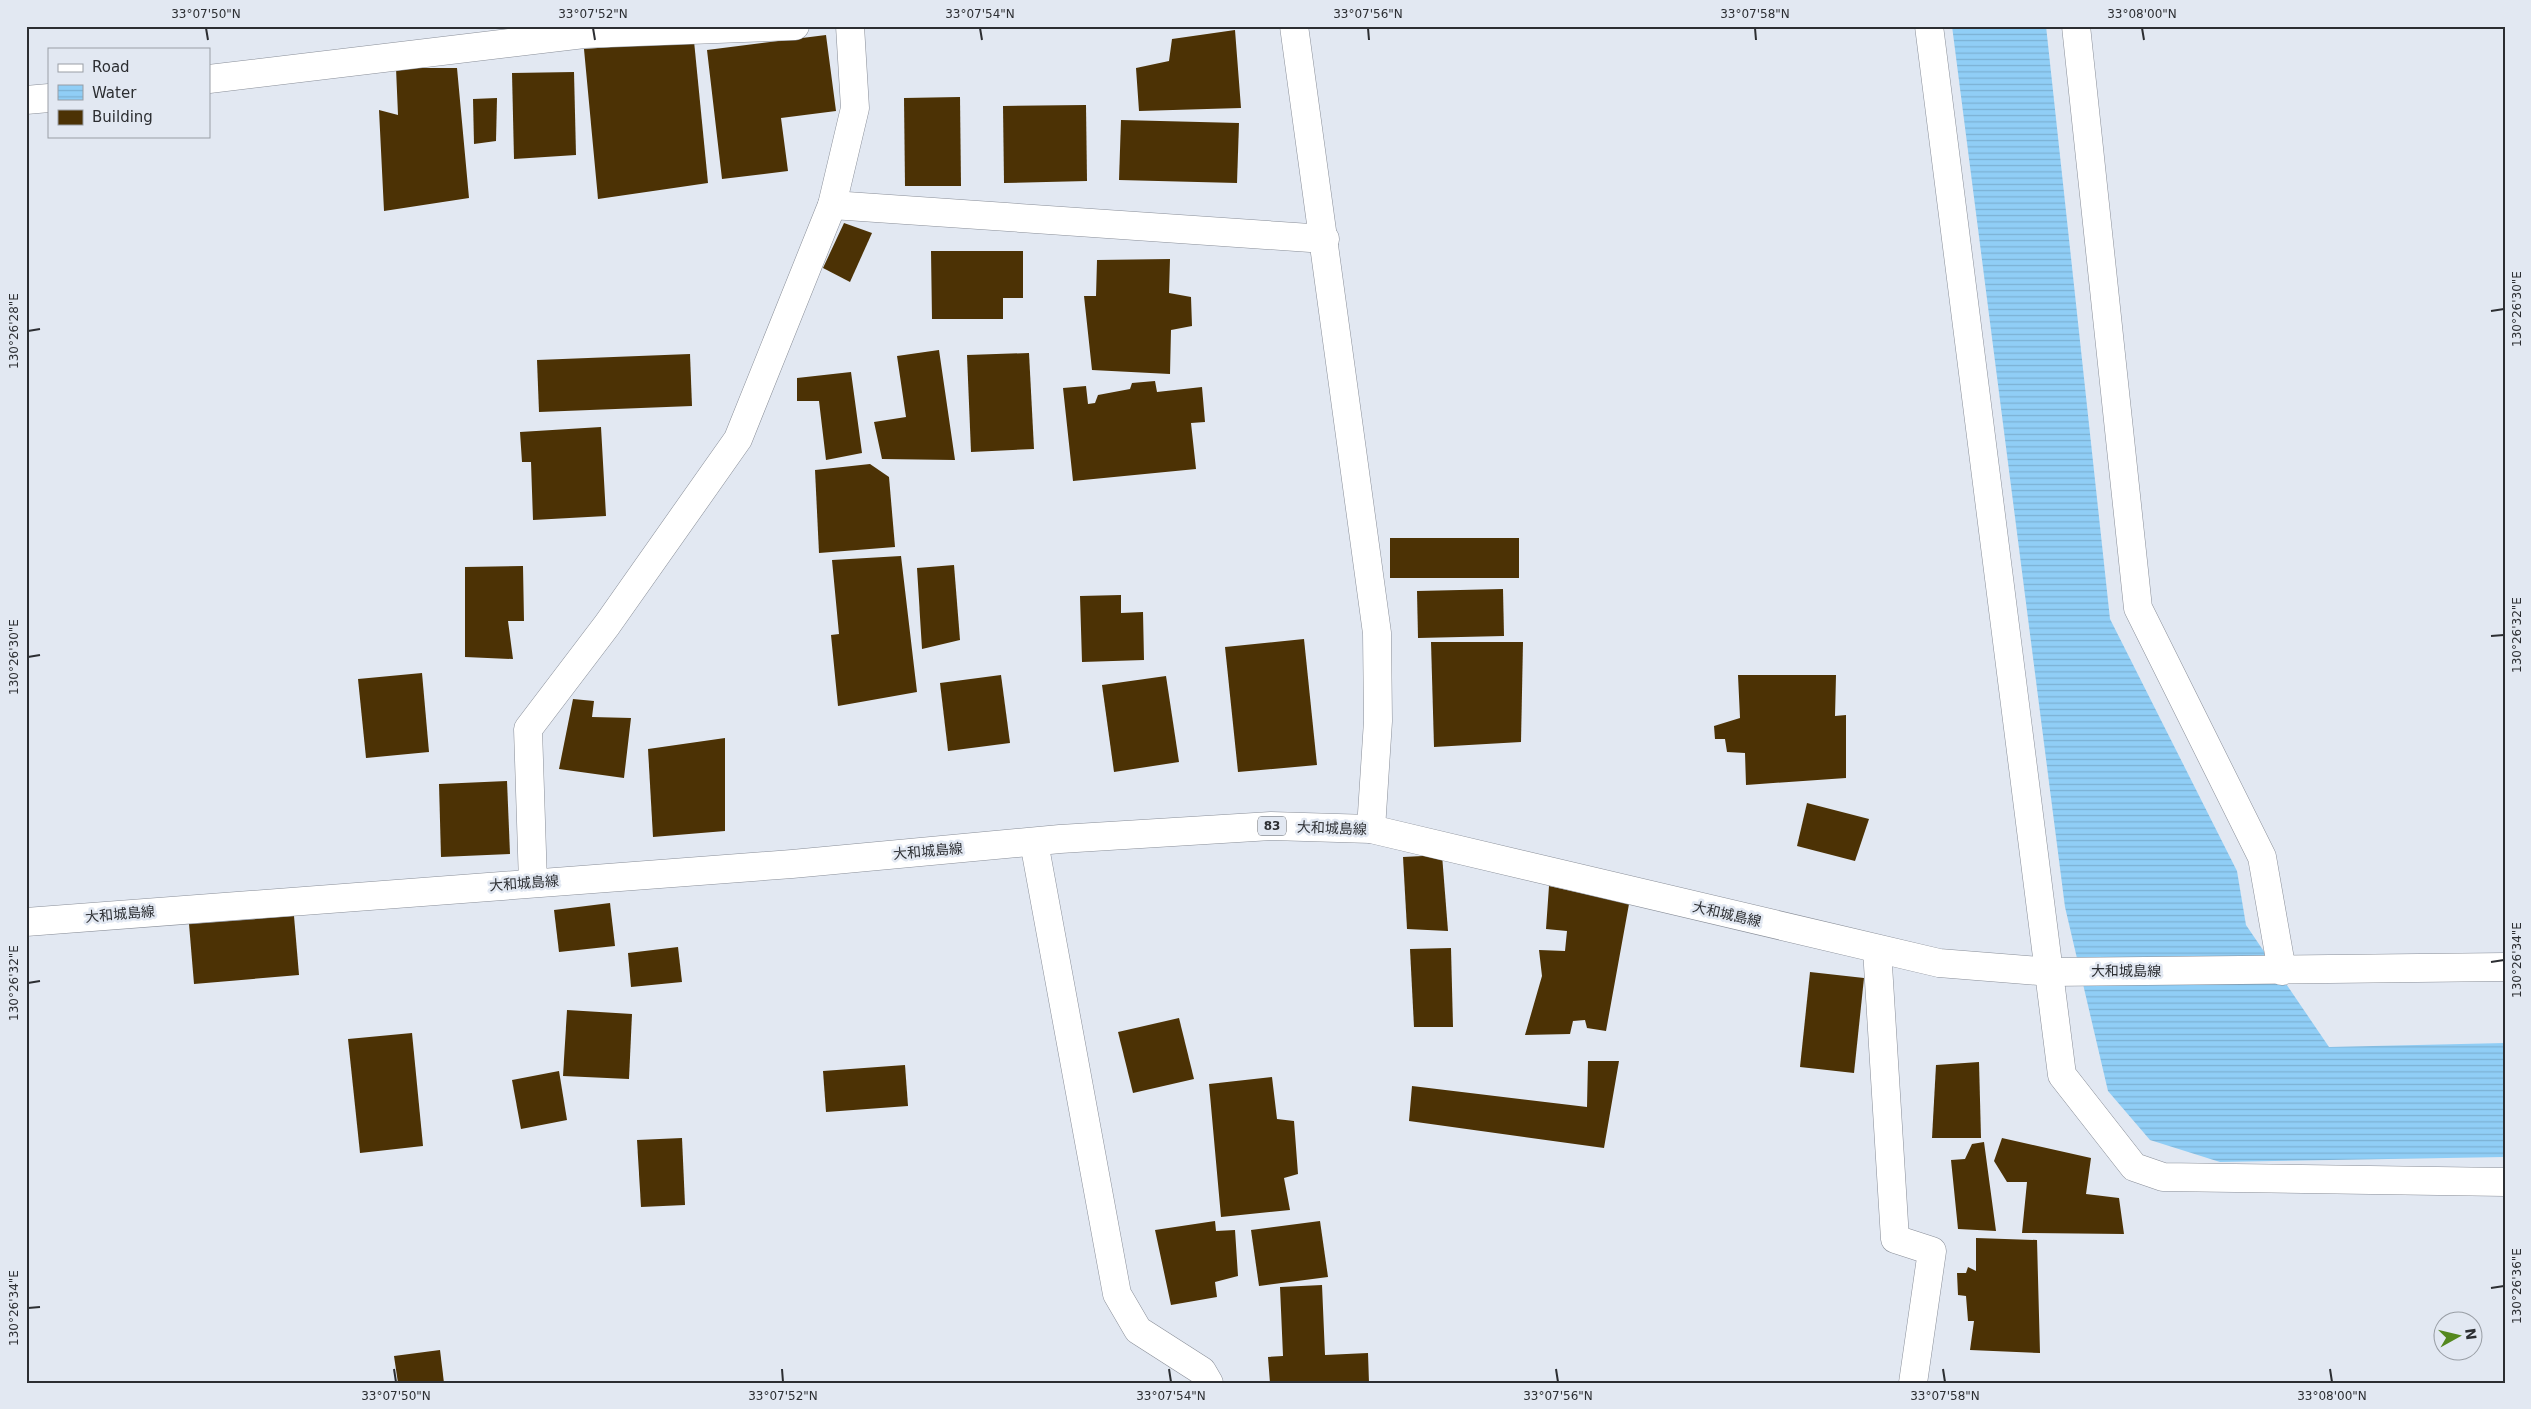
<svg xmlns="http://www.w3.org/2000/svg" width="2531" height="1409" font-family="'DejaVu Sans','Noto Sans JP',sans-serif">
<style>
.water{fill:url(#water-rules)}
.building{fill:#4c3205}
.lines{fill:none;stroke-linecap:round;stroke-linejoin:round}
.minor-casing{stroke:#898e98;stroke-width:29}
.major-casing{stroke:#898e98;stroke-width:29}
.minor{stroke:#fff;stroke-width:28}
.major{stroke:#fff;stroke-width:28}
.ticks{fill:none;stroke:#2c2e32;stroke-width:2}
.labels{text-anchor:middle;stroke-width:5;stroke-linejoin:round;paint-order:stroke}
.shield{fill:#e2e8f2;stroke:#63666c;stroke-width:1}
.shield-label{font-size:12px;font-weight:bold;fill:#2c2e32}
.street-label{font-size:14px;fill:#2c2e32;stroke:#e2e8f2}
.neatline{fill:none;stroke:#2c2e32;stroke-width:2}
.ticks-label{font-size:12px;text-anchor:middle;fill:#2c2e32}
</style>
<defs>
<pattern id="water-rules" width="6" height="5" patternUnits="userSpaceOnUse" patternTransform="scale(1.25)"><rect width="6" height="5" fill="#90cef6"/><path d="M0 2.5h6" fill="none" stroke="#7cb1d3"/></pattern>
</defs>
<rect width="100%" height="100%" fill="#e2e8f2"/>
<polygon class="water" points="1952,26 2046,26 2110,619 2237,871 2246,925 2329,1047 2505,1043 2505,1157 2220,1162 2150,1140 2108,1091 2065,907"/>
<g class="building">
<polygon points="1235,30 1241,108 1139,111 1136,68 1169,61 1172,39"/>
<polygon points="826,35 836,111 781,118 788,171 722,179 707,50"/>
<polygon points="694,41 708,183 598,199 584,49"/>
<polygon points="396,68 457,68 469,198 384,211 379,110 398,115"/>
<polygon points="574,72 576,155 514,159 512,73"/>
<polygon points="960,97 961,186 905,186 904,98"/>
<polygon points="497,98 496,141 474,144 473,99"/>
<polygon points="1086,105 1087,181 1004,183 1003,106"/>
<polygon points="1121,120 1239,123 1237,183 1119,180"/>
<polygon points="844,223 872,233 850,282 823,268"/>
<polygon points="931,251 1023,251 1023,298 1003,298 1003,319 932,319"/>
<polygon points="1170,259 1169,293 1191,297 1192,326 1171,330 1170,374 1092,370 1084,296 1096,296 1097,260"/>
<polygon points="939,350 955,460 882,459 874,422 906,417 897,356"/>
<polygon points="1029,353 1034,449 971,452 967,355"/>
<polygon points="690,354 692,406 539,412 537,360"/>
<polygon points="851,372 862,453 826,460 819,401 797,401 797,378"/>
<polygon points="1155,381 1157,392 1202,387 1205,422 1191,423 1196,469 1073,481 1063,388 1086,386 1088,404 1095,403 1098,395 1130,389 1132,383"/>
<polygon points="601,427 606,516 533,520 531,462 522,462 520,432"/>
<polygon points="870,464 889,477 895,547 819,553 815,470"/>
<rect x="1390" y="538" width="129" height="40"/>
<polygon points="901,556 917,692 838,706 831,635 839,634 832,560"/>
<polygon points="954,565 960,640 922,649 917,568"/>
<polygon points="523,566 524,621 508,621 513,659 465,657 465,567"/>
<polygon points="1503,589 1504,636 1418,638 1417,591"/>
<polygon points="1121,595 1121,613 1143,612 1144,660 1082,662 1080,596"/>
<polygon points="1304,639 1317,765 1238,772 1225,647"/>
<polygon points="1431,642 1523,642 1521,742 1434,747"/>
<polygon points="422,673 429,752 366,758 358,679"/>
<polygon points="1001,675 1010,743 948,751 940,683"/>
<polygon points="1738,675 1836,675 1835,716 1846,715 1846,778 1746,785 1745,753 1727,752 1725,739 1715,739 1714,726 1740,718"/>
<polygon points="1166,676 1179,762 1114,772 1102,685"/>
<polygon points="573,699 594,701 592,717 631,718 624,778 559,769"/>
<polygon points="725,738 725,831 653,837 648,749"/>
<polygon points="507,781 510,854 441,857 439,784"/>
<polygon points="1807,803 1869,819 1855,861 1797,846"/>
<polygon points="1442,855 1448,931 1407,929 1403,857"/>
<polygon points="1549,886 1629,904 1606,1031 1587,1028 1585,1020 1573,1021 1570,1034 1525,1035 1542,976 1539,950 1565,951 1567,931 1546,929"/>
<polygon points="610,903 615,946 559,952 554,910"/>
<polygon points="294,916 299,975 194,984 189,924"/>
<polygon points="678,947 682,982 631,987 628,953"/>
<polygon points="1451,948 1453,1027 1414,1027 1410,949"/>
<polygon points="1810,972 1864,978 1854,1073 1800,1067"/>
<polygon points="567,1010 632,1014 629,1079 563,1076"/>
<polygon points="1179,1018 1194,1079 1133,1093 1118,1032"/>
<polygon points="412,1033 423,1146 360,1153 348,1039"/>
<polygon points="1588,1061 1619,1061 1604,1148 1409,1121 1412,1086 1587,1107"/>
<polygon points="1979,1062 1981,1138 1932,1138 1936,1065"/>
<polygon points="905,1065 908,1106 826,1112 823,1071"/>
<polygon points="559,1071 567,1120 521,1129 512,1080"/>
<polygon points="1272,1077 1277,1119 1294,1121 1298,1174 1284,1178 1290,1210 1221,1217 1209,1084"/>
<polygon points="682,1138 685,1205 641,1207 637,1140"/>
<polygon points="2002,1138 2091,1158 2086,1194 2119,1198 2124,1234 2022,1233 2027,1182 2007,1182 1994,1161"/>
<polygon points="1984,1142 1996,1231 1958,1229 1951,1160 1965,1159 1972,1144"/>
<polygon points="1215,1221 1216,1231 1235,1230 1238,1276 1215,1282 1217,1297 1171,1305 1155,1230"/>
<polygon points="1320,1221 1328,1277 1259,1286 1251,1230"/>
<polygon points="1976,1238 2037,1240 2040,1353 1970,1350 1974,1321 1968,1321 1966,1296 1958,1295 1957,1273 1966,1273 1968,1267 1976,1271"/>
<polygon points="1322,1285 1325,1355 1368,1353 1369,1383 1270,1383 1268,1357 1283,1356 1280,1287"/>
<polygon points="440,1350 444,1383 398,1383 394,1356"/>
</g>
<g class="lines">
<g class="minor-casing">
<g id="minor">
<polyline points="1294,26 1377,633 1378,721 1371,829"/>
<polyline points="1929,26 2062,1075 2134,1167 2163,1177 2505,1182"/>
<polyline points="2076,26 2138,608 2262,857 2282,971"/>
<polyline points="209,79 584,34 795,26"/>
<polyline points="26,100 49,98"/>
<polyline points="832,205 1325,239"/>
<polyline points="1034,842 1117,1294 1138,1330 1202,1371 1209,1383"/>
<polyline points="533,883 528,729 607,625 738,439 832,205 855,108 850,26"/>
<polyline points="1877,949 1895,1239 1932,1251 1913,1383"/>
</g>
</g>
<g class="major-casing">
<polyline id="major" points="26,922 792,864 1060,839 1271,826 1371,829 1939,963 2051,972 2505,967"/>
</g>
<use href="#minor" class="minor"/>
<use href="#major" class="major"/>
</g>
<path class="ticks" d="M206,28L208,40M593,28L595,40M980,28L982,40M1368,28L1369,40M1755,28L1756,40M2142,28L2144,40M2491,311L2504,309M28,331L40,329M2491,636L2504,635M28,657L40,655M2491,962L2504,960M28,983L40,981M2491,1288L2504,1286M28,1308L40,1307M394,1369L396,1382M782,1369L783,1382M1169,1369L1171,1382M1556,1369L1558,1382M1943,1369L1945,1382M2330,1369L2332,1382"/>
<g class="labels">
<rect class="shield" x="1258" y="816.5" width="28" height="19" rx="4"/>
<g class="shield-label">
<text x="1272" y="830">83</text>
</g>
<g class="street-label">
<text transform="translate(1332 828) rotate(2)" y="5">大和城島線</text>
<text transform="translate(928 851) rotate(-5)" y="5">大和城島線</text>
<text transform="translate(524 883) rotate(-4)" y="5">大和城島線</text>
<text transform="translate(120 914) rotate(-5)" y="5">大和城島線</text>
<text transform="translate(1727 914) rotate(13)" y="5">大和城島線</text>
<text x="2126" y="976">大和城島線</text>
</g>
</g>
<rect width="2531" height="1409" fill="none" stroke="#e2e8f2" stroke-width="55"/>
<rect x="48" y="48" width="162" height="90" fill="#e2e8f2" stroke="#999ea5"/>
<rect x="58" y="64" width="25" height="8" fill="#ffffff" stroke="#999ea5"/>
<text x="92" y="72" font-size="15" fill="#2c2e32">Road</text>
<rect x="58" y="85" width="25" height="15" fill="url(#water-rules)" stroke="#999ea5"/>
<text x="92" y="98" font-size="15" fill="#2c2e32">Water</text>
<rect x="58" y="110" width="25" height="15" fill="#4c3205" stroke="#999ea5"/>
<text x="92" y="122" font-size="15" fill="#2c2e32">Building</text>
<g transform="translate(2458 1336) rotate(82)"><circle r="24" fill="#e2e8f2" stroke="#999ea5"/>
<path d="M0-4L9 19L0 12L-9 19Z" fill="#54881e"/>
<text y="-8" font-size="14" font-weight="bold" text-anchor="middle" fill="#2c2e32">N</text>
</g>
<rect x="28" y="28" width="2476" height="1354" class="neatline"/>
<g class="ticks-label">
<text x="206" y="18">33°07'50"N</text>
<text x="593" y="18">33°07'52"N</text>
<text x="980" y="18">33°07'54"N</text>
<text x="1368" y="18">33°07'56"N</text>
<text x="1755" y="18">33°07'58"N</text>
<text x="2142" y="18">33°08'00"N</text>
<text transform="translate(2517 309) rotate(-90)" y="4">130°26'30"E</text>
<text transform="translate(14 331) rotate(-90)" y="4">130°26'28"E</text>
<text transform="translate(2517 635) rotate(-90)" y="4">130°26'32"E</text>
<text transform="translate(14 657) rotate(-90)" y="4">130°26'30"E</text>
<text transform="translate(2517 960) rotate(-90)" y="4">130°26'34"E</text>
<text transform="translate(14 983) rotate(-90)" y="4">130°26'32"E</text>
<text transform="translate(2517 1286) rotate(-90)" y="4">130°26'36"E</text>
<text transform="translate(14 1308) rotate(-90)" y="4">130°26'34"E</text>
<text x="396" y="1400">33°07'50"N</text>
<text x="783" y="1400">33°07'52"N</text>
<text x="1171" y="1400">33°07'54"N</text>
<text x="1558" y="1400">33°07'56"N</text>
<text x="1945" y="1400">33°07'58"N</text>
<text x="2332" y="1400">33°08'00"N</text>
</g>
</svg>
